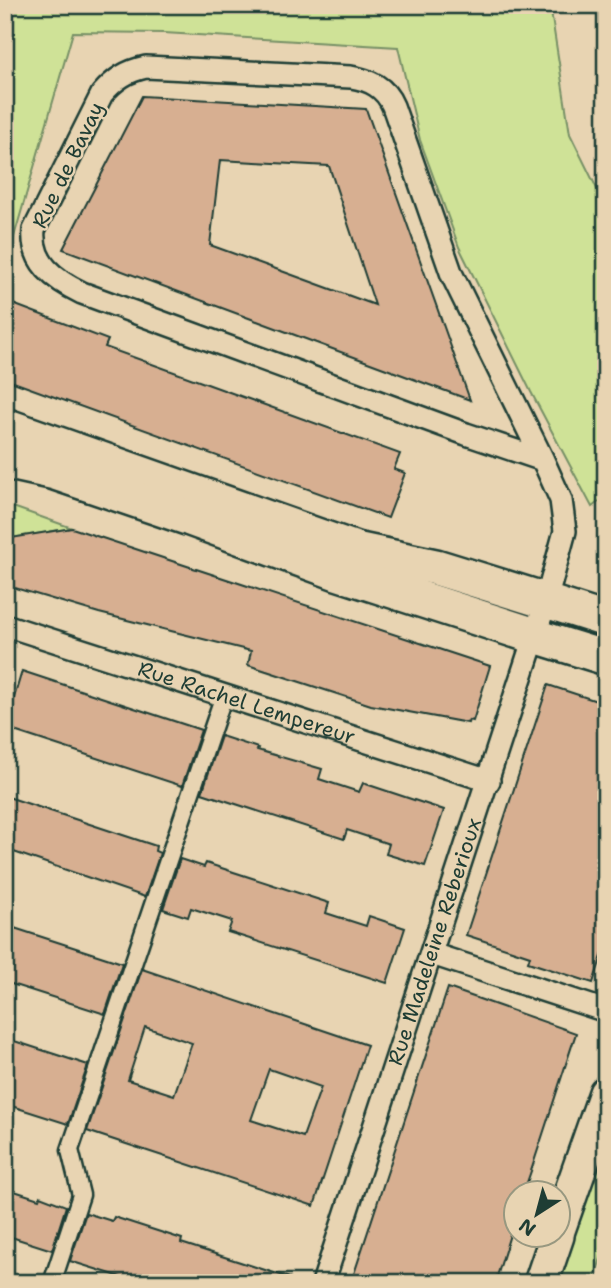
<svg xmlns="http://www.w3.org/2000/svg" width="611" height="1288" font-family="'Shantell Sans',sans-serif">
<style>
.green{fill:#cfe297;stroke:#779066;stroke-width:2}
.building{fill:#d7af91;stroke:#1f3d34;stroke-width:2;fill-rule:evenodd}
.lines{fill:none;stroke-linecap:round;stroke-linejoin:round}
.pedestrian-casing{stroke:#1f3d34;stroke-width:21}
.minor-casing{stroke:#1f3d34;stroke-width:26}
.primary-casing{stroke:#1f3d34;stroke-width:38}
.trunk-casing{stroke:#1f3d34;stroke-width:40}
.pedestrian{stroke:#e8d4b2;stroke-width:16}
.minor{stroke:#e8d4b2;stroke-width:21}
.primary{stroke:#e8d4b2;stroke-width:33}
.trunk{stroke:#e8d4b2;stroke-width:35}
.labels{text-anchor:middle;stroke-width:5;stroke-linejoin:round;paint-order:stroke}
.street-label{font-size:21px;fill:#1f3d34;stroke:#e8d4b2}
</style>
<rect width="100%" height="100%" fill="#e8d4b2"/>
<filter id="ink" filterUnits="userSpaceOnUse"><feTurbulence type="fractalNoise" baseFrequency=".0143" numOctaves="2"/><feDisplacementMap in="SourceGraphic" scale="14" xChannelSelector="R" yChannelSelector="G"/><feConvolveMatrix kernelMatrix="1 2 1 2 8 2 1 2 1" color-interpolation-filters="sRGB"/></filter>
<g filter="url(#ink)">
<g class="green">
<polygon points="5,5 550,5 570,134 606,207 606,496 592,507 531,392 459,247 420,140 398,47 164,33 73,32 5,268"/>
<polygon points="5,506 13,507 72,528 5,539"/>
<polygon points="606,1132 606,1243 593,1283 555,1283"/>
</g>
<g class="building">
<path d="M142,96L366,109L470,400L63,249ZM220,160L329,166L375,305L210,245Z"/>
<polygon points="5,301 108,340 105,347 400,454 394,469 405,473 388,518 5,379"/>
<polygon points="72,528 490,666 473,721 469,720 468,723 371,705 248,665 251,651 99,613 5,585 5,539"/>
<polygon points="22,671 201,730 182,786 5,728"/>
<polygon points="548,685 606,704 606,944 593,983 528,962 530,956 466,935"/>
<polygon points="221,736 258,748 257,750 322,769 319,779 359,792 363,783 444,810 425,866 386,854 389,844 347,830 344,839 202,793"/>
<polygon points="5,796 156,846 155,851 160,853 145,897 5,849"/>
<polygon points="180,859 204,867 206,863 329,903 326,913 366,926 369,916 405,928 387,983 228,932 232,921 191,908 188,917 163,909"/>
<polygon points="5,925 122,963 105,1014 5,982"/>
<path d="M142,969L367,1045L314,1206L87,1131ZM145,1027L192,1043L174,1095L128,1080ZM269,1069L321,1087L303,1137L251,1120Z"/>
<polygon points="448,988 576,1033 531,1171 523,1194 516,1194 516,1215 495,1283 351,1283"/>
<polygon points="5,1038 88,1065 68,1124 5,1104"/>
<polygon points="5,1188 39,1199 40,1196 66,1206 52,1250 5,1235"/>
<polygon points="86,1213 112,1221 114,1217 182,1239 181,1243 290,1278 289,1283 140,1283 70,1261"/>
</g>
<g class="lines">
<g class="pedestrian-casing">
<polyline id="pedestrian" points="52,1283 81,1195 70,1150 224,695"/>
</g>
<g class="minor-casing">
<g id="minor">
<path id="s1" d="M5,625L489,781"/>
<polyline points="432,954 606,1011"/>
<path id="s2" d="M323,1283L546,601L565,531L561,500L543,460L452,275L393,106C385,87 370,80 351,77L146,67C127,71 115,79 102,94L34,230C31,263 55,280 82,293L466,434L543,460"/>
</g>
</g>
<g class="primary-casing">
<g id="primary">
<polyline points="546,601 606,620"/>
<polyline points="535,636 606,658"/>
<polyline points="558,1230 606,1093"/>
<polyline points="541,1283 557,1236"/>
</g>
</g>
<g class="trunk-casing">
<g id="trunk">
<polyline points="5,426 356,550 436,567 546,601"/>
<polyline points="5,461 55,472 190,518 337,572 535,636"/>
</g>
</g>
<use href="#pedestrian" class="pedestrian"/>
<use href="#minor" class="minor"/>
<use href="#primary" class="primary"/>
<use href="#trunk" class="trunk"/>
</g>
</g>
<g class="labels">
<g class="street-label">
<text transform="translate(68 165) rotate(-64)" y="7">Rue de Bavay</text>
<text dy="7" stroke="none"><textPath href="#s1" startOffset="254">Rue Rachel Lempereur</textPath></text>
<text dy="7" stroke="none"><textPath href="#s2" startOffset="359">Rue Madeleine Reberioux</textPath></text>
</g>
</g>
<rect width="611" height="1288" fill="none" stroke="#e8d4b2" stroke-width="28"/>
<rect x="14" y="14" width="583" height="1260" fill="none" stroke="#1f3d34" stroke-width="2.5" filter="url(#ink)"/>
<g transform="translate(537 1214) rotate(216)"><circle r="33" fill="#e8d4b2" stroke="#989880" stroke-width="2"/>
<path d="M0-5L12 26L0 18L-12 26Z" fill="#1f3d34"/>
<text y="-10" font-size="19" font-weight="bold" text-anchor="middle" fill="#1f3d34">N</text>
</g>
</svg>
